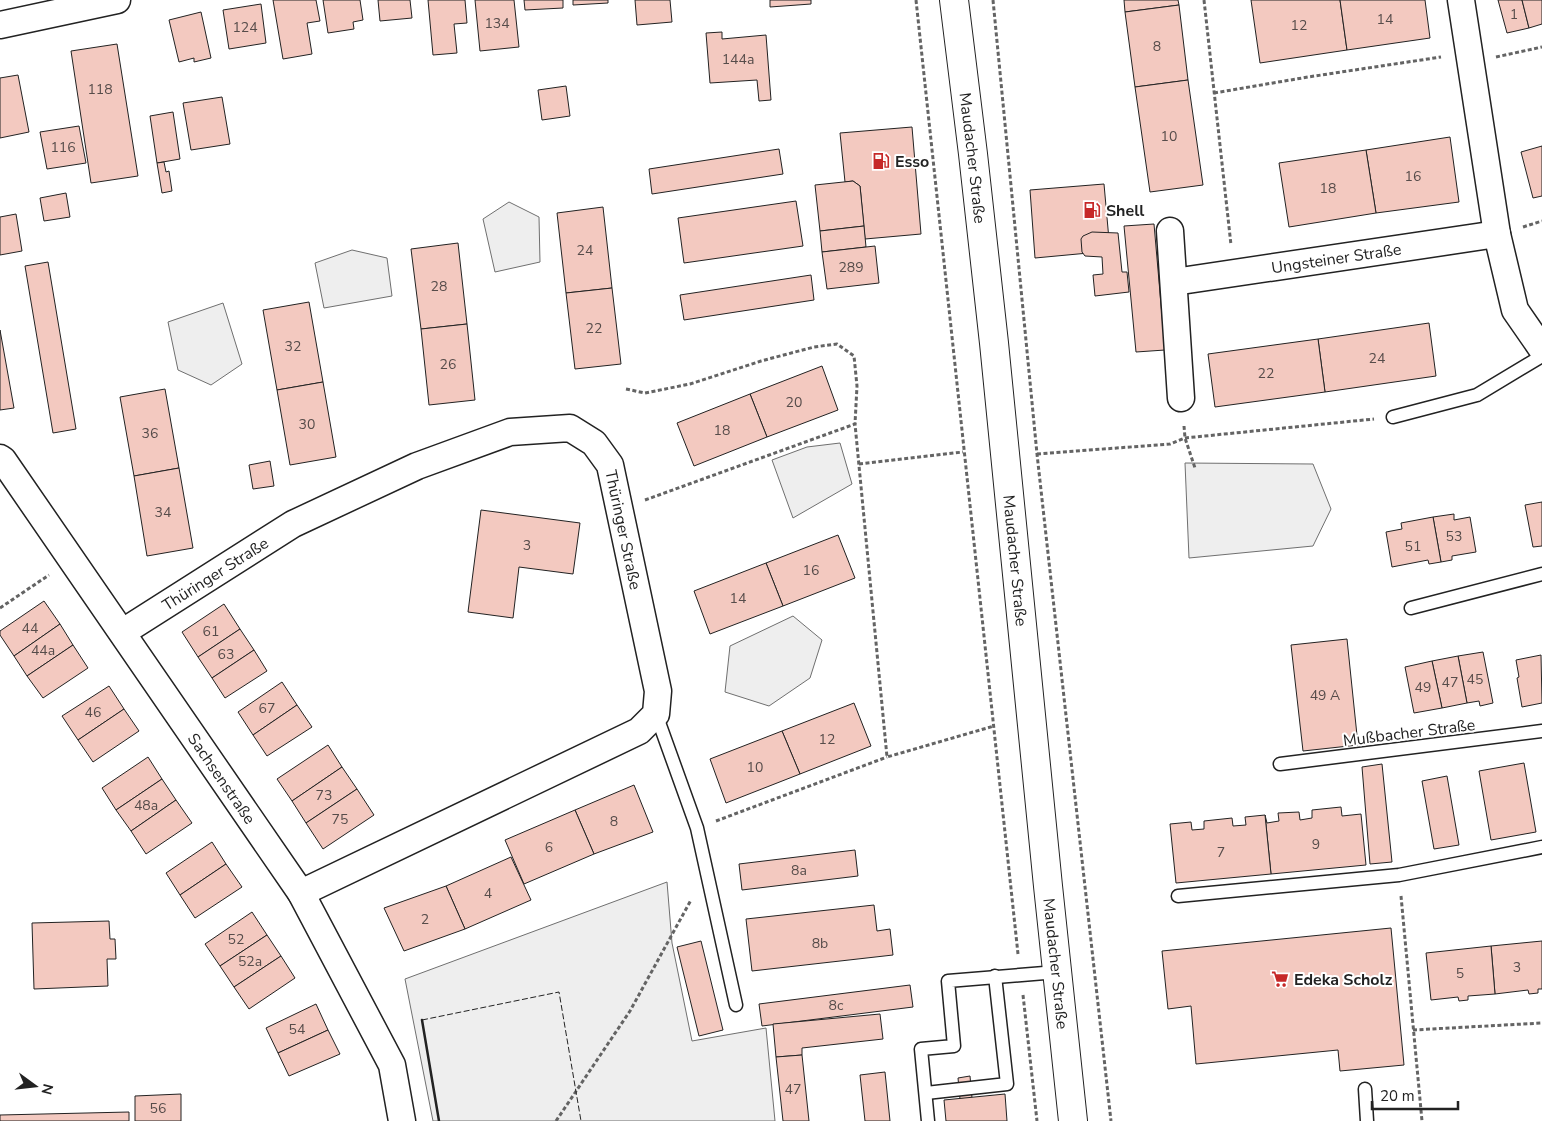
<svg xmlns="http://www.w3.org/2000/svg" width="1542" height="1121" font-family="'Nunito Sans',sans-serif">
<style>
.green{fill:#eee;stroke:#6f6f6f}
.building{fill:#f3c9c0;stroke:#222}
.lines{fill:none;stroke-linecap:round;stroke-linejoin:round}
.service-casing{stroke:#222;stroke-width:15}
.minor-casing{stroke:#222;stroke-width:29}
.secondary-casing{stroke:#222;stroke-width:30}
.path{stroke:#646464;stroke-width:3;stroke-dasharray:4 2.5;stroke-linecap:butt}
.service{stroke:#fff;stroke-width:12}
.minor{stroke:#fff;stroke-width:26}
.secondary{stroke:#fff;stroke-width:28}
.fence{stroke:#222;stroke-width:1;stroke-dasharray:6 2.5;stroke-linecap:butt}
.wall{stroke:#222;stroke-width:2.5}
.labels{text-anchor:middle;stroke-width:4;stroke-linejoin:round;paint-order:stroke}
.number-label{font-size:14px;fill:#564c4a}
.street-label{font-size:16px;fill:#222;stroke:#fff}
.poi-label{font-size:16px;font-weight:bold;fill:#222;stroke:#fff;text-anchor:start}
</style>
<rect width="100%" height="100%" fill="#fff"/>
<g class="green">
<polygon points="509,202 539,217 540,262 495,272 483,219"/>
<polygon points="352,250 387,258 392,296 324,308 315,263"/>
<polygon points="223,303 242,364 211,385 178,370 168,322"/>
<polygon points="840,443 852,484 793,518 772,460 807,447"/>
<polygon points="1185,463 1313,464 1331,509 1313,546 1189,558"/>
<polygon points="793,616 822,640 810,678 769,706 725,692 730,646"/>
<polygon points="667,882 672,943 692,1041 766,1028 775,1121 433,1121 405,979"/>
</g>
<g class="building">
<polygon points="273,0 316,0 320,21 307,23 312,54 283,59"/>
<polygon points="323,0 360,0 363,20 353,22 354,29 328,33"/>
<polygon points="378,0 410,0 412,18 380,21"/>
<polygon points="428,0 465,0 467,23 454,24 457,53 433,55"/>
<polygon points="475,0 514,0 519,47 480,51"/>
<polygon points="524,0 563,0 563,8 525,10"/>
<polygon points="573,0 608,0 608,3 573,5"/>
<polygon points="635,0 670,0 672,22 637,25"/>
<polygon points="770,0 811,0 811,4 770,7"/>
<polygon points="1124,0 1178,0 1179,5 1125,12"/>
<polygon points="1251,0 1340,0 1347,50 1260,63"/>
<polygon points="1340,0 1425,0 1430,38 1347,50"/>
<polygon points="1498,0 1522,0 1529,28 1507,33"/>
<polygon points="1522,0 1542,0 1542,24 1529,28"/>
<polygon points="261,4 266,43 229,49 223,10"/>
<polygon points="1179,5 1188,80 1135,87 1125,12"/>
<polygon points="201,12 211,58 194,62 194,58 179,62 169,20"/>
<polygon points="722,32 722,39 766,35 771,100 759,101 757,80 710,83 706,33"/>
<polygon points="117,44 138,176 91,183 71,51"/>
<polygon points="18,75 29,132 0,138 0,78"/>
<polygon points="1188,80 1203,185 1150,192 1135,87"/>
<polygon points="566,86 570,116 542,120 538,90"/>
<polygon points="222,97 230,144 191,150 183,103"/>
<polygon points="173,112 180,159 157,163 150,116"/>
<polygon points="79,126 86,163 47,169 40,132"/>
<polygon points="912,127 921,234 865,239 860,186 853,181 845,182 840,133"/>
<polygon points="1450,137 1459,202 1376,213 1366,150"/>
<polygon points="1542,146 1542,196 1533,198 1521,152"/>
<polygon points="779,149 783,174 652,194 649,169"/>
<polygon points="1366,150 1376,213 1289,227 1279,163"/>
<polygon points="164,162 166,172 169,171 172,191 162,193 157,163"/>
<polygon points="853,181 860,186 864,226 820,231 815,185"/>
<polygon points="1104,184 1110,251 1035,258 1030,190"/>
<polygon points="66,193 70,217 44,221 40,198"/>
<polygon points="796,201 803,246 684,263 678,218"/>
<polygon points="603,207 612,288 566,293 557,213"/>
<polygon points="16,214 22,251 0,255 0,217"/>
<polygon points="1154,224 1165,350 1136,352 1124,226"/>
<polygon points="864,226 866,247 822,252 820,231"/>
<polygon points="1092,232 1118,233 1122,272 1127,272 1129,292 1095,296 1093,275 1103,274 1102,257 1085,256 1082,252 1081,239 1083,236"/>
<polygon points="458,243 467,324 421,329 411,249"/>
<polygon points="875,246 879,283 827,289 822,252"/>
<polygon points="48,262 76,429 53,433 25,266"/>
<polygon points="811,275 814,300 684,320 680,295"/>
<polygon points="612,288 621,364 575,369 566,293"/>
<polygon points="309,302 323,382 277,390 263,310"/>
<polygon points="1429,323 1436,376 1325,392 1318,339"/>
<polygon points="467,324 475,400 429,405 421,329"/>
<polygon points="0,330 14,408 0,410"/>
<polygon points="1318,339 1325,392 1215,407 1208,354"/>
<polygon points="822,366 838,410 767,437 750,394"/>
<polygon points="323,382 336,457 290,465 277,390"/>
<polygon points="165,389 179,468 134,476 120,397"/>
<polygon points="750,394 767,437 694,466 677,423"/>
<polygon points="270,461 274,486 253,489 249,465"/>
<polygon points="179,468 193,548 147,556 134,476"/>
<polygon points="1542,502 1542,546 1533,547 1525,505"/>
<polygon points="481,510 580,523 573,574 519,567 513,618 468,612"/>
<polygon points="1454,514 1454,520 1470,517 1476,552 1452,556 1452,560 1441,562 1433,517"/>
<polygon points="1433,517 1441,562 1429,564 1428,560 1392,567 1386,532 1402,529 1401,523"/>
<polygon points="838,535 855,578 783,606 766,563"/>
<polygon points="766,563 783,606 710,634 694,591"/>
<polygon points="44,601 60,624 14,656 0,635 0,631"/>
<polygon points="224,604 240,629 198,657 182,632"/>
<polygon points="60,624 73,645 27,676 14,656"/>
<polygon points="240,629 254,650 212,678 198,657"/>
<polygon points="1347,639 1358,745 1303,751 1291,645"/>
<polygon points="73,645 88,668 43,698 27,676"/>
<polygon points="254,650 267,671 225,698 212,678"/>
<polygon points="1483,652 1493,703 1480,706 1479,701 1467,703 1458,656"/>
<polygon points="1541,655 1542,703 1522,707 1517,678 1519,677 1516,660"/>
<polygon points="1458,656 1467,703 1442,708 1432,661"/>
<polygon points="1432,661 1442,708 1414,713 1405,667"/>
<polygon points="282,682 297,705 253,735 238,712"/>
<polygon points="109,686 124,709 78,740 62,716"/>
<polygon points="854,703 871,746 800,774 782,731"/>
<polygon points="297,705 312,727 267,756 253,735"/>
<polygon points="124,709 139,731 93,762 78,740"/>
<polygon points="782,731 800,774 726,803 710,759"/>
<polygon points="328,745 342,767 292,801 277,779"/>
<polygon points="148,757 162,779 116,810 102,788"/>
<polygon points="1524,763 1536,832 1491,840 1479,771"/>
<polygon points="1382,764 1392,862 1370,864 1362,767"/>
<polygon points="342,767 357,789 306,823 292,801"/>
<polygon points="1447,776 1459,845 1434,849 1422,781"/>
<polygon points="162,779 176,800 131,831 116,810"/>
<polygon points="634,785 653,832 594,854 575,810"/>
<polygon points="357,789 374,815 323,849 306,823"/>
<polygon points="176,800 192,823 146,854 131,831"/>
<polygon points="1341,807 1342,816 1361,814 1366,865 1271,874 1265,815 1267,823 1279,821 1278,813 1299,812 1300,820 1312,818 1312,810"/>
<polygon points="575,810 594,854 524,884 505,840"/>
<polygon points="1265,815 1271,874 1176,883 1170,824 1191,822 1192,830 1204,829 1204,821 1232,818 1233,826 1246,825 1245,817"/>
<polygon points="212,842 226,864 180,895 166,873"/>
<polygon points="855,850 858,876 742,890 739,864"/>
<polygon points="511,857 531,900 465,929 446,886"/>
<polygon points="226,864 242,887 195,918 180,895"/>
<polygon points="446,886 465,929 404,951 384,908"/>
<polygon points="874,905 877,931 890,929 893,955 752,971 746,919"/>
<polygon points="252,912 267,935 220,966 205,944"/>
<polygon points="109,921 110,939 115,939 116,959 107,959 108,986 34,989 32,923"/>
<polygon points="1391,928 1404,1065 1340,1071 1338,1050 1196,1064 1191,1006 1168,1009 1162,951"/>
<polygon points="267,935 281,956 234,987 220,966"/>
<polygon points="701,941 723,1030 699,1036 677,947"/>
<polygon points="1542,941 1542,989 1538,989 1538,993 1529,994 1528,990 1495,994 1491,946"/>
<polygon points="1491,946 1495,994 1468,996 1468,1000 1459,1001 1458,997 1431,1000 1426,953"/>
<polygon points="281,956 295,978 249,1009 234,987"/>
<polygon points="910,985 913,1007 762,1026 759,1004"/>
<polygon points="316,1004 328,1030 278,1053 266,1028"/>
<polygon points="880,1014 883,1039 802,1048 802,1055 776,1057 773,1024"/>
<polygon points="328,1030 340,1054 289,1076 278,1053"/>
<polygon points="802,1055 809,1121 783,1121 776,1057"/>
<polygon points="885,1072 890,1121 865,1121 860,1075"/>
<polygon points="970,1076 972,1098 960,1099 958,1078"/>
<polygon points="181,1094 181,1121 135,1121 135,1096"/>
<polygon points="1005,1094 1007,1121 946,1121 944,1100"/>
<polygon points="129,1112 129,1121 0,1121 0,1115"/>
</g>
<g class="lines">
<g class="service-casing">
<g id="service">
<polyline points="1393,417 1477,395 1542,356"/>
<polyline points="1411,608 1542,574"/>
<polyline points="656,714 697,828 736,1005"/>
<polyline points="1280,764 1542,731"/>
<polyline points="1178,896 1399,875 1542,847"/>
<polyline points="1365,1089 1367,1121"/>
<polyline points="926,1093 1007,1084 995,976"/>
<polyline points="928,1121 921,1049 954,1046 948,981 1057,972"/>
</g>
</g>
<g class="minor-casing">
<g id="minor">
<polyline points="1461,0 1497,234 1515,310 1542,349"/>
<polyline points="0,25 117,0"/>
<polyline points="1170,231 1181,398"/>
<path id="s1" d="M1174,282L1497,234"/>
<path id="s2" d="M0,458L3,460L301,893L392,1065L402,1121"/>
<path id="s3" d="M123,632L293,524L417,466L510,432L570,428L594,443L610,465L658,691L656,714L639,731L301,893"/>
</g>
</g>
<g class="secondary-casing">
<g id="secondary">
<path id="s4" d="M954,0L973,154L994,343L1048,886L1073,1121"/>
</g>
</g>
<g class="path">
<polyline points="916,0 1018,954"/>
<polyline points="993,0 1037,454 1111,1121"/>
<polyline points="1204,0 1231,245"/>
<polyline points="1496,57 1542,47"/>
<polyline points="1214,93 1308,77 1441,57"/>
<polyline points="1523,227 1542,221"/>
<polyline points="626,389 645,393 690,384 761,361 814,347 837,344 854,356 857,386 855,424"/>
<polyline points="1184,426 1185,438 1195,468"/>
<polyline points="1037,454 1170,444 1185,438 1374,419"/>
<polyline points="859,464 963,452"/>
<polyline points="645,500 855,424 887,757 994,726"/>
<polyline points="0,608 49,575"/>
<polyline points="716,821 887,757"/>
<polyline points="1401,896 1422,1121"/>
<polyline points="1023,995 1037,1121"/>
<polyline points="1413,1030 1542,1023"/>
<polyline points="556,1121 630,1011 691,900"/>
</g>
<use href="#service" class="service"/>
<use href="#minor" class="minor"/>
<use href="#secondary" class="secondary"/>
<polyline class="fence" points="422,1020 559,992 581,1121"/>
<polyline class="wall" points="422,1020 439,1121"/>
</g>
<defs>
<g id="fuel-bare" transform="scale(1.35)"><path d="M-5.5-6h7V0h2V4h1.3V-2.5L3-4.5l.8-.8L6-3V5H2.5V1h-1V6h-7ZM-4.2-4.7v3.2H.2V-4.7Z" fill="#c62828" stroke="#fff" stroke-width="2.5" paint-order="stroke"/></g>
<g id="supermarket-bare" transform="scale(1.35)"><path d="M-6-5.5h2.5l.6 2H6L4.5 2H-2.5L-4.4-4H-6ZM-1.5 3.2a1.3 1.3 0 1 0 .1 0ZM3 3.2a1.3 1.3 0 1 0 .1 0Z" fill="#c62828" stroke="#fff" stroke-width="2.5" paint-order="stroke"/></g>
</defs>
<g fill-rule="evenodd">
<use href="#fuel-bare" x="881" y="161"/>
<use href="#fuel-bare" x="1092" y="210"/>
<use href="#supermarket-bare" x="1280" y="979"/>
</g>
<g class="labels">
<g class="number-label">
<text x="1514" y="19">1</text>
<text x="1385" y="24">14</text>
<text x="497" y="28">134</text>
<text x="1299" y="30">12</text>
<text x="245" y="32">124</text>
<text x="1157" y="51">8</text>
<text x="738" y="64">144a</text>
<text x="100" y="94">118</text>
<text x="1169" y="141">10</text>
<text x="63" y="152">116</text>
<text x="1413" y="181">16</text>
<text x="1328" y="193">18</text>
<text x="585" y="255">24</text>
<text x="851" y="272">289</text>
<text x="439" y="291">28</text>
<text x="594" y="333">22</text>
<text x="293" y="351">32</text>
<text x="1377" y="363">24</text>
<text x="448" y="369">26</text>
<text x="1266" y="378">22</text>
<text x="794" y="407">20</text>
<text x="307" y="429">30</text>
<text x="722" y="435">18</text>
<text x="150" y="438">36</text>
<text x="163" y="517">34</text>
<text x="1454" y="541">53</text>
<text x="527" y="550">3</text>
<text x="1413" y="551">51</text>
<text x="811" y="575">16</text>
<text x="738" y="603">14</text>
<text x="30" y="633">44</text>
<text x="211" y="636">61</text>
<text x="43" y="655">44a</text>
<text x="226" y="659">63</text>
<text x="1475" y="684">45</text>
<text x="1450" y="687">47</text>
<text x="1423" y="692">49</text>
<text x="1325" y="700">49 A</text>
<text x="267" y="713">67</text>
<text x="93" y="717">46</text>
<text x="827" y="744">12</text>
<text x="755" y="772">10</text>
<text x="324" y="800">73</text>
<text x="146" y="810">48a</text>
<text x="340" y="824">75</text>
<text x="614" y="826">8</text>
<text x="1316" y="849">9</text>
<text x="549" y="852">6</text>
<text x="1221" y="857">7</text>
<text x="799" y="875">8a</text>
<text x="488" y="898">4</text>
<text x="425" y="924">2</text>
<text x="236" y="944">52</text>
<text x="820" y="948">8b</text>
<text x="250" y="966">52a</text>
<text x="1517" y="972">3</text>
<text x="1460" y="978">5</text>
<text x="836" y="1010">8c</text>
<text x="297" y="1034">54</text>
<text x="793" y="1094">47</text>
<text x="158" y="1113">56</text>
</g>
<g class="street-label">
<text dy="6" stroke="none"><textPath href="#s4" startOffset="159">Maudacher Straße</textPath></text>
<text dy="6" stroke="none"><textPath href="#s1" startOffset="164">Ungsteiner Straße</textPath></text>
<text dy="6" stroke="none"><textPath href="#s3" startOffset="619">Thüringer Straße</textPath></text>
<text dy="6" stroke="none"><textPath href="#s4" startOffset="564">Maudacher Straße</textPath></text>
<text dy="6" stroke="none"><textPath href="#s3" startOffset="109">Thüringer Straße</textPath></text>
<text transform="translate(1409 732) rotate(-7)" y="6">Mußbacher Straße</text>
<text dy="6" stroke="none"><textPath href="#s2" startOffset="390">Sachsenstraße</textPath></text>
<text dy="6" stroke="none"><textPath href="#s4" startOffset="969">Maudacher Straße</textPath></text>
</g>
<g class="poi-label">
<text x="895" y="167">Esso</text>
<text x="1106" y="216">Shell</text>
<text x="1294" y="985">Edeka Scholz</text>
</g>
</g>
<g transform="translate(35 1086) rotate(105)" stroke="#ffffff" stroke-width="4" paint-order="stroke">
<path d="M0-4L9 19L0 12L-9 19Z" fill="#222222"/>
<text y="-8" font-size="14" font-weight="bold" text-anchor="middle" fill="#222222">N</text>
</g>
<path d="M1372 1101v8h86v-8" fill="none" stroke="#222222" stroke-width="2.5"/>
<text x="1380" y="1101" font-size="15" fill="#222222" stroke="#ffffff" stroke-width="4" paint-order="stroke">20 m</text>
</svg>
